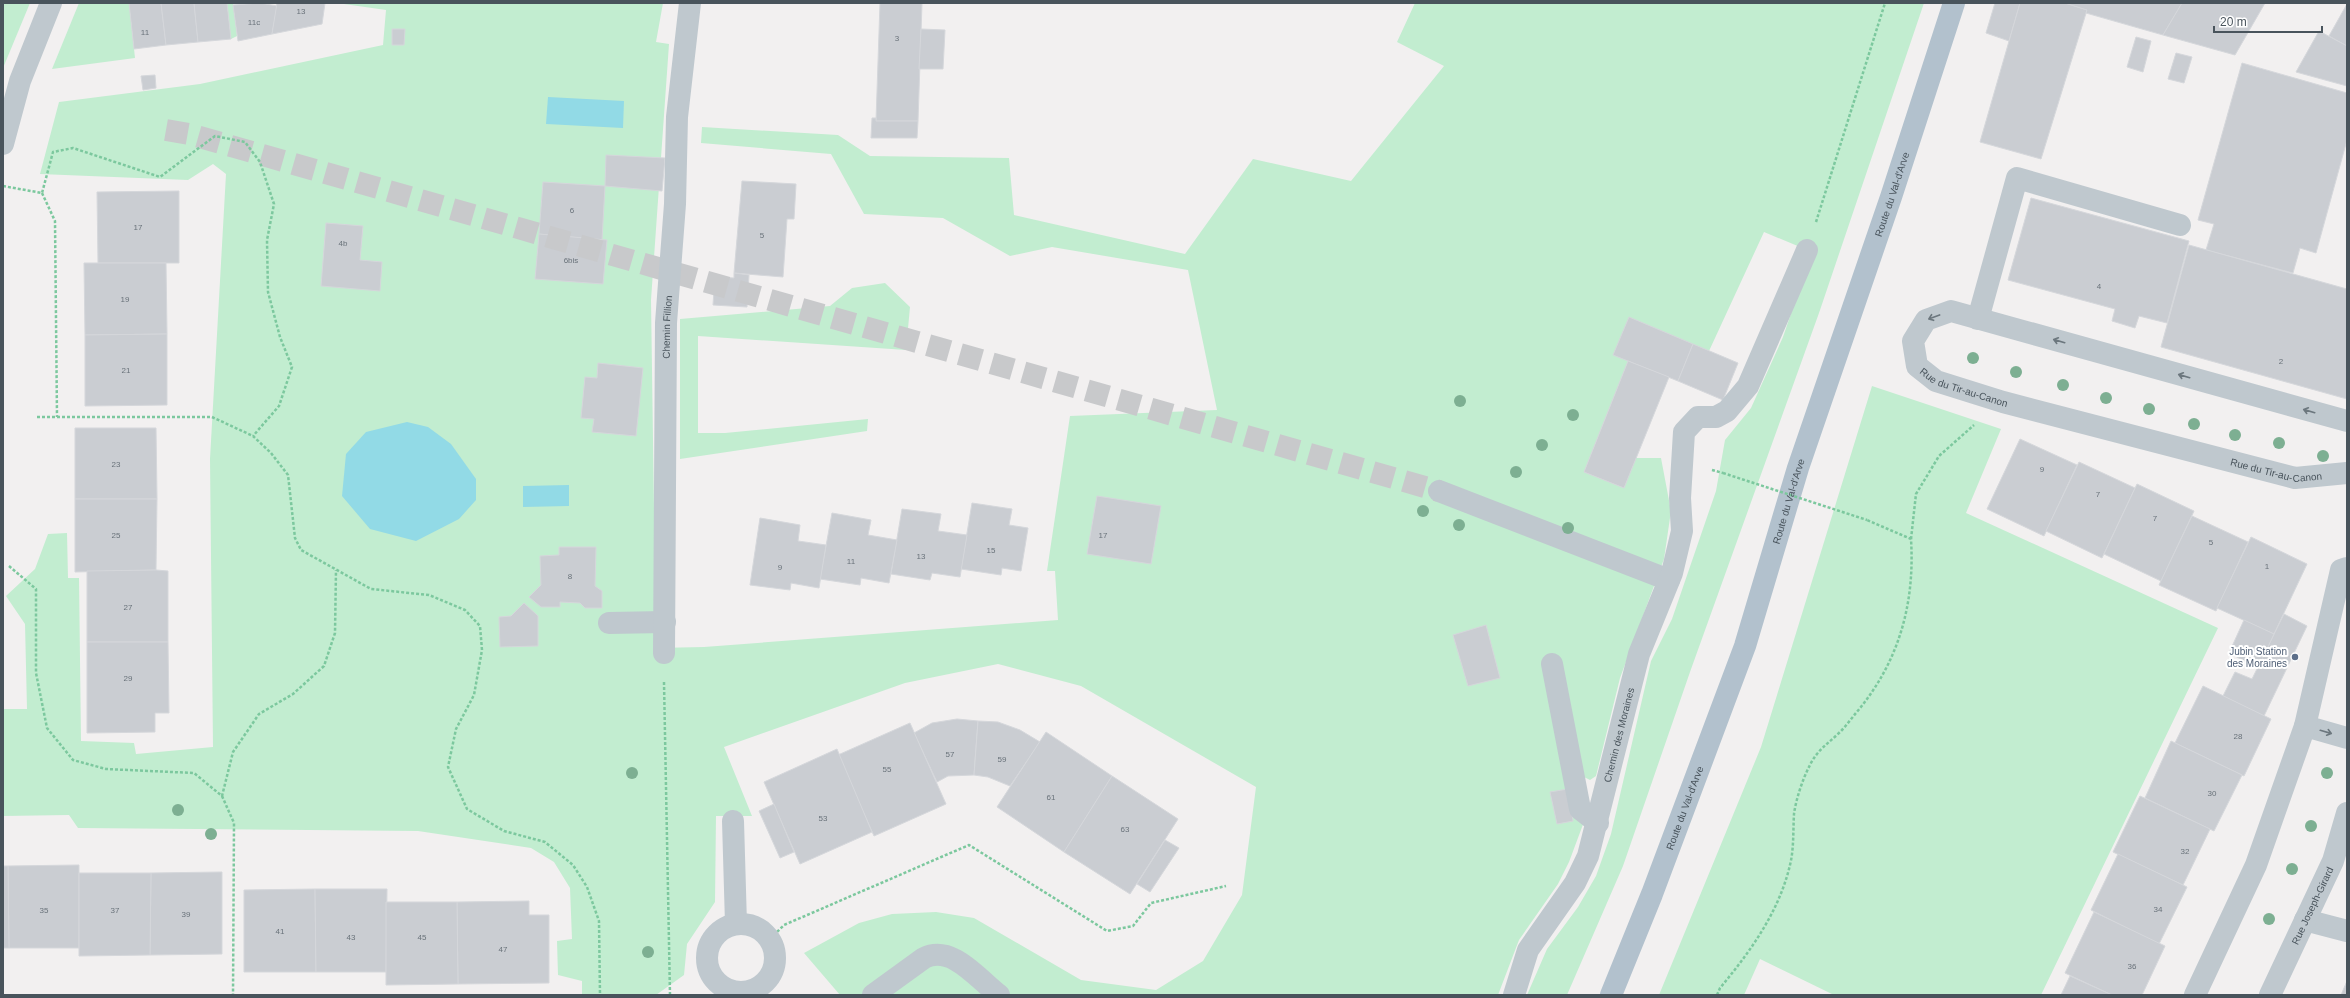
<svg xmlns="http://www.w3.org/2000/svg" width="2350" height="998" font-family="Helvetica,sans-serif">
<style>
.green{fill:#c2edd0}
.water{fill:#92dae6}
.building{fill:#cacdd2;stroke:#d5d7db}
.lines{fill:none;stroke-linecap:round;stroke-linejoin:round}
.minor-tunnel{stroke:#c8c9cb;stroke-width:22;stroke-dasharray:22 11;stroke-linecap:butt}
.path{stroke:#7cc89e;stroke-width:2.5;stroke-dasharray:3 2;stroke-linecap:butt}
.minor{stroke:#bfc8ce;stroke-width:22}
.major{stroke:#b2c1cd;stroke-width:22}
.path-bridge{stroke:#7cc89e;stroke-width:2.5;stroke-dasharray:3 2;stroke-linecap:butt}
.tree{fill:#7daf92}
.oneway{stroke:#6c777e}
.service-dot{fill:#5c6f8a;stroke:#fff;stroke-width:1.5}
.labels{text-anchor:middle;stroke-width:4;stroke-linejoin:round;paint-order:stroke}
.number-label{font-size:8px;fill:#69727a}
.street-label{font-size:10px;fill:#49545c;stroke:#fff}
.service-label{font-size:10px;fill:#4e5e75;stroke:#fff;text-anchor:end}
</style>
<rect width="100%" height="100%" fill="#f2f0f0"/>
<g class="green">
<polygon points="3,3 30,3 3,68"/>
<polygon points="79,3 129,3 135,58 52,69"/>
<polygon points="227,3 233,3 237,36 231,39"/>
<polygon points="337,3 663,3 656,42 669,44 651,300 656,648 704,647 1058,620 1055,571 1047,571 1070,416 1217,410 1188,270 1052,247 1010,256 943,218 864,214 831,154 701,143 702,127 838,135 870,156 1009,158 1014,215 1185,254 1253,159 1351,181 1444,66 1397,42 1415,3 1924,3 1819,313 1690,672 1623,866 1567,995 1527,995 1547,949 1578,907 1596,876 1611,834 1651,661 1672,619 1716,491 1725,440 1751,408 1783,337 1812,252 1764,232 1709,351 1629,318 1628,361 1584,472 1624,488 1636,458 1661,458 1671,511 1664,559 1620,678 1596,776 1590,780 1584,777 1588,811 1569,862 1558,884 1519,940 1498,995 840,995 804,953 859,923 892,914 936,912 974,918 1081,980 1156,990 1203,961 1242,895 1256,787 1081,686 998,664 905,683 724,747 752,816 716,816 715,902 687,944 684,975 656,995 582,995 582,981 558,975 557,941 572,939 570,888 554,862 531,848 418,831 78,828 69,815 3,816 3,709 27,709 25,624 6,596 35,569 48,534 67,533 68,578 79,578 81,741 134,743 136,754 213,747 210,459 226,174 213,164 188,180 40,174 59,102 200,84 383,45 386,10"/>
<polygon points="885,283 910,307 906,350 698,336 698,433 725,433 868,419 867,431 680,459 680,319 830,306 852,288"/>
<polygon points="1872,386 2001,429 1966,513 2218,628 2041,995 1834,995 1760,959 1744,995 1659,995 1761,747"/>
</g>
<g class="water">
<polygon points="548,97 624,101 623,128 546,124"/>
<polygon points="407,422 428,427 451,444 476,479 476,500 459,519 416,541 370,529 342,496 346,454 366,432"/>
<polygon points="569,485 569,506 523,507 523,486"/>
</g>
<g class="building">
<polygon points="129,3 161,3 166,45 134,49"/>
<polygon points="161,3 194,3 198,42 166,45"/>
<polygon points="194,3 227,3 231,39 198,42"/>
<polygon points="260,3 277,6 272,34 238,41 233,5"/>
<polygon points="277,3 325,3 322,24 272,34"/>
<polygon points="880,3 922,3 918,121 876,121"/>
<polygon points="1995,3 2020,3 2009,41 1986,33"/>
<polygon points="2020,3 2065,3 2087,10 2041,159 1980,142"/>
<polygon points="2065,3 2182,3 2163,35 2086,13 2087,10"/>
<polygon points="2182,3 2265,3 2235,55 2163,35"/>
<polygon points="2347,4 2347,46 2329,36"/>
<polygon points="392,29 405,29 404,45 392,45"/>
<polygon points="921,29 945,30 943,69 919,69"/>
<polygon points="2319,31 2347,46 2347,86 2296,72"/>
<polygon points="2136,37 2151,41 2143,72 2127,67"/>
<polygon points="2176,53 2192,57 2184,83 2168,79"/>
<polygon points="2242,63 2347,93 2347,140 2316,253 2300,248 2293,273 2206,250 2214,224 2198,220"/>
<polygon points="155,75 156,88 143,90 141,76"/>
<polygon points="872,118 876,118 876,121 918,121 917,138 871,138"/>
<polygon points="606,155 665,158 662,191 605,186"/>
<polygon points="742,181 796,184 794,219 787,219 783,277 734,273"/>
<polygon points="543,182 605,186 602,240 539,234"/>
<polygon points="179,191 179,263 98,263 97,192"/>
<polygon points="2031,198 2189,241 2167,323 2139,316 2135,328 2112,321 2115,309 2008,280"/>
<polygon points="326,223 363,226 360,260 382,262 380,291 321,286"/>
<polygon points="539,234 607,240 603,284 535,279"/>
<polygon points="2189,245 2347,289 2347,399 2161,347"/>
<polygon points="84,263 166,263 167,334 85,335"/>
<polygon points="734,273 749,275 747,307 713,305 715,277 734,278"/>
<polygon points="1629,317 1693,344 1678,381 1613,355"/>
<polygon points="167,334 167,405 85,406 85,335"/>
<polygon points="1693,344 1738,363 1723,400 1678,381"/>
<polygon points="1628,361 1669,377 1624,488 1584,472"/>
<polygon points="598,363 643,368 636,436 592,432 594,419 581,418 585,377 597,378"/>
<polygon points="75,428 156,428 157,499 75,499"/>
<polygon points="2020,439 2077,465 2044,536 1987,509"/>
<polygon points="2079,462 2135,488 2102,558 2046,531"/>
<polygon points="2137,484 2194,511 2161,581 2104,554"/>
<polygon points="1097,496 1161,506 1151,564 1087,554"/>
<polygon points="75,499 157,499 156,570 75,572"/>
<polygon points="972,503 1012,509 1009,525 1028,528 1021,571 1002,568 1001,575 961,569"/>
<polygon points="902,509 941,514 938,531 967,535 960,577 932,573 930,580 891,574"/>
<polygon points="832,513 871,520 868,535 897,540 889,583 861,578 860,585 820,579"/>
<polygon points="2192,516 2248,542 2216,611 2159,585"/>
<polygon points="760,518 800,525 798,541 826,545 819,588 791,583 790,590 750,585"/>
<polygon points="2251,537 2307,564 2274,634 2217,608"/>
<polygon points="559,547 596,547 595,586 602,591 602,608 585,608 580,603 560,602 560,607 541,607 529,597 541,585 540,556 559,555"/>
<polygon points="156,570 168,571 168,642 87,642 87,571"/>
<polygon points="524,603 538,616 538,646 500,647 499,617 511,616"/>
<polygon points="2284,614 2307,626 2264,716 2223,696 2235,672 2252,679"/>
<polygon points="2244,620 2274,634 2258,668 2229,653"/>
<polygon points="1486,625 1500,678 1468,686 1453,635"/>
<polygon points="87,642 168,642 169,713 155,713 155,732 87,733"/>
<polygon points="2203,686 2271,719 2244,776 2175,743"/>
<polygon points="957,719 978,721 974,775 948,776 937,782 914,733 932,723"/>
<polygon points="978,721 998,722 1020,730 1040,742 1010,786 988,777 974,775"/>
<polygon points="910,723 946,804 874,836 838,755"/>
<polygon points="1046,732 1112,776 1064,852 997,807"/>
<polygon points="2171,741 2242,775 2214,831 2145,798"/>
<polygon points="837,749 872,832 800,864 764,782"/>
<polygon points="1112,776 1178,819 1130,894 1064,852"/>
<polygon points="1568,789 1573,821 1557,824 1550,792"/>
<polygon points="2140,796 2210,829 2183,885 2113,852"/>
<polygon points="774,804 794,852 780,858 759,811"/>
<polygon points="1165,840 1179,848 1150,892 1137,884"/>
<polygon points="2118,854 2187,887 2159,944 2091,910"/>
<polygon points="79,865 79,948 9,948 8,866"/>
<polygon points="3,866 8,866 9,948 3,948"/>
<polygon points="222,872 222,954 150,955 151,873"/>
<polygon points="79,873 151,873 150,955 79,956"/>
<polygon points="315,889 316,972 244,972 244,890"/>
<polygon points="315,889 387,889 386,972 316,972"/>
<polygon points="529,901 529,915 549,915 549,983 458,984 457,902"/>
<polygon points="386,902 457,902 458,984 386,985"/>
<polygon points="2094,912 2165,946 2142,995 2112,995 2065,973"/>
<polygon points="2070,976 2112,995 2061,995"/>
<polygon points="2347,981 2347,995 2341,995"/>
</g>
<g class="lines">
<polyline class="minor-tunnel" points="166,130 189,134 1439,491"/>
<g class="path">
<polyline points="3,186 42,193 53,152 73,148 160,177 215,136 245,142 260,162 274,204 267,240 268,292 280,337 292,367 279,406 253,436"/>
<polyline points="42,193 55,221 57,417"/>
<polyline points="1816,222 1885,3"/>
<polyline points="37,417 212,417 253,436 271,453 288,475 295,538 301,550 371,589 429,595 465,610 480,626 482,650 474,695 456,729 448,767 467,809 504,831 545,842 573,865 587,887 599,921 600,995"/>
<polyline points="1712,470 1723,473"/>
<polyline points="1911,539 1916,494 1939,456 1974,425"/>
<polyline points="9,566 36,589 36,673 47,728 73,760 106,769 194,773 222,796 233,752 259,714 293,694 324,666 335,633 336,570"/>
<polyline points="664,682 670,995"/>
<polyline points="222,796 234,823 233,995"/>
<polyline points="770,939 784,925 969,845 1107,931 1133,926 1151,903 1226,886"/>
<path d="M1717,995L1720,988C1750,952 1779,912 1790,865C1794,849 1793,831 1794,814C1796,799 1803,778 1810,765C1817,750 1829,743 1840,732C1846,726 1851,719 1856,713C1899,662 1915,604 1911,539L1867,520"/>
</g>
<g class="minor">
<polyline points="3,144 20,81 51,3"/>
<polyline points="1978,319 2017,178 2180,225"/>
<path id="s1" d="M2347,421L1951,311L1926,320L1913,341L1917,366L1936,381L2003,402L2295,478L2347,473"/>
<polyline points="1439,491 1669,580"/>
<polyline points="609,623 665,622"/>
<path id="s2" d="M664,653L666,323L675,204L677,117L690,3"/>
<polyline points="1552,664 1580,809 1598,823"/>
<polyline points="2305,726 2347,738"/>
<polyline points="733,821 736,924"/>
<polyline points="2305,920 2347,931"/>
<circle cx="741" cy="958" r="34"/>
<path d="M873,995L924,958C952,944 978,979 999,995"/>
<path id="s3" d="M1514,995L1528,950L1575,883L1588,856L1639,654L1672,573L1682,531L1680,498L1684,432L1698,417H1716L1727,411L1748,386L1807,250"/>
<polyline points="2195,995 2256,865 2305,726 2341,570 2347,568"/>
<path id="s4" d="M2270,995L2333,861L2347,813"/>
</g>
<path class="major" id="s5" d="M1611,995L1652,894L1745,646L1798,468L1891,197L1954,3"/>
<polyline class="path-bridge" points="1723,473 1867,520"/>
</g>
<g class="tree">
<circle cx="1973" cy="358" r="6"/>
<circle cx="2016" cy="372" r="6"/>
<circle cx="2063" cy="385" r="6"/>
<circle cx="2106" cy="398" r="6"/>
<circle cx="1460" cy="401" r="6"/>
<circle cx="2149" cy="409" r="6"/>
<circle cx="1573" cy="415" r="6"/>
<circle cx="2194" cy="424" r="6"/>
<circle cx="2235" cy="435" r="6"/>
<circle cx="2279" cy="443" r="6"/>
<circle cx="1542" cy="445" r="6"/>
<circle cx="2323" cy="456" r="6"/>
<circle cx="1516" cy="472" r="6"/>
<circle cx="1423" cy="511" r="6"/>
<circle cx="1459" cy="525" r="6"/>
<circle cx="1568" cy="528" r="6"/>
<circle cx="632" cy="773" r="6"/>
<circle cx="2327" cy="773" r="6"/>
<circle cx="178" cy="810" r="6"/>
<circle cx="2311" cy="826" r="6"/>
<circle cx="211" cy="834" r="6"/>
<circle cx="2292" cy="869" r="6"/>
<circle cx="2269" cy="919" r="6"/>
<circle cx="648" cy="952" r="6"/>
</g>
<defs><path id="oneway-shaft" d="M-6 0H5M1.5-3L5.5 0L1.5 3" fill="none" stroke-width="1.6" stroke-linecap="round" stroke-linejoin="round"/></defs>
<g class="oneway">
<use href="#oneway-shaft" transform="translate(1934 317) rotate(160)"/>
<use href="#oneway-shaft" transform="translate(2059 341) rotate(-164)"/>
<use href="#oneway-shaft" transform="translate(2184 376) rotate(-164)"/>
<use href="#oneway-shaft" transform="translate(2309 411) rotate(-164)"/>
<use href="#oneway-shaft" transform="translate(2326 732) rotate(16)"/>
</g>
<circle class="service-dot" cx="2295" cy="657" r="4"/>
<g class="labels">
<g class="number-label">
<text x="301" y="14">13</text>
<text x="254" y="25">11c</text>
<text x="145" y="35">11</text>
<text x="897" y="41">3</text>
<text x="572" y="213">6</text>
<text x="138" y="230">17</text>
<text x="762" y="238">5</text>
<text x="343" y="246">4b</text>
<text x="571" y="263">6bis</text>
<text x="2099" y="289">4</text>
<text x="125" y="302">19</text>
<text x="2281" y="364">2</text>
<text x="126" y="373">21</text>
<text x="116" y="467">23</text>
<text x="2042" y="472">9</text>
<text x="2098" y="497">7</text>
<text x="2155" y="521">7</text>
<text x="116" y="538">25</text>
<text x="1103" y="538">17</text>
<text x="2211" y="545">5</text>
<text x="991" y="553">15</text>
<text x="921" y="559">13</text>
<text x="851" y="564">11</text>
<text x="2267" y="569">1</text>
<text x="780" y="570">9</text>
<text x="570" y="579">8</text>
<text x="128" y="610">27</text>
<text x="128" y="681">29</text>
<text x="2238" y="739">28</text>
<text x="950" y="757">57</text>
<text x="1002" y="762">59</text>
<text x="887" y="772">55</text>
<text x="2212" y="796">30</text>
<text x="1051" y="800">61</text>
<text x="823" y="821">53</text>
<text x="1125" y="832">63</text>
<text x="2185" y="854">32</text>
<text x="2158" y="912">34</text>
<text x="44" y="913">35</text>
<text x="115" y="913">37</text>
<text x="186" y="917">39</text>
<text x="280" y="934">41</text>
<text x="351" y="940">43</text>
<text x="422" y="940">45</text>
<text x="503" y="952">47</text>
<text x="2132" y="969">36</text>
</g>
<g class="street-label">
<text dy="4" stroke="none"><textPath href="#s5" startOffset="849">Route du Val-d'Arve</textPath></text>
<text dy="4" stroke="none"><textPath href="#s2" startOffset="326">Chemin Fillion</textPath></text>
<text dy="4" stroke="none"><textPath href="#s1" startOffset="540">Rue du Tir-au-Canon</textPath></text>
<text dy="4" stroke="none"><textPath href="#s1" startOffset="864">Rue du Tir-au-Canon</textPath></text>
<text dy="4" stroke="none"><textPath href="#s5" startOffset="525">Route du Val-d'Arve</textPath></text>
<text dy="4" stroke="none"><textPath href="#s3" startOffset="284">Chemin des Moraines</textPath></text>
<text dy="4" stroke="none"><textPath href="#s5" startOffset="201">Route du Val-d'Arve</textPath></text>
<text dy="4" stroke="none"><textPath href="#s4" startOffset="99">Rue Joseph-Girard</textPath></text>
</g>
<g class="service-label">
<text x="2287" y="655">Jubin Station<tspan x="2287" dy="12">des Moraines</tspan></text>
</g>
</g>
<rect width="2350" height="998" fill="none" stroke="#49545c" stroke-width="8"/>
<path d="M2214 26v6h108v-6" fill="none" stroke="#49545c" stroke-width="2"/>
<text x="2220" y="26" font-size="12" fill="#49545c" stroke="#ffffff" stroke-width="3" paint-order="stroke">20 m</text>
</svg>
